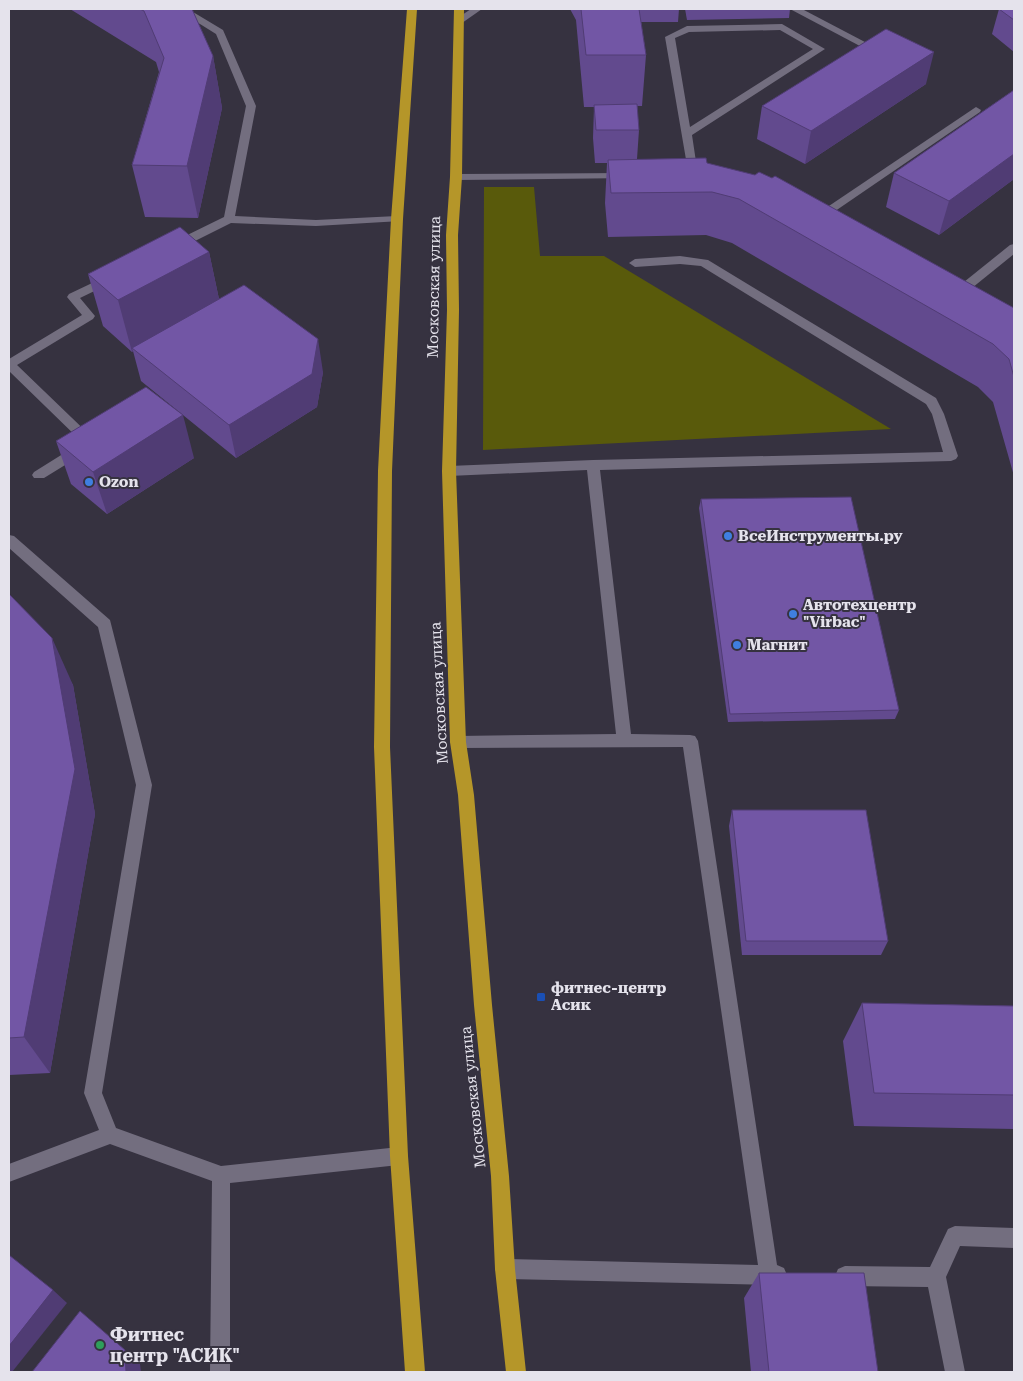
<svg xmlns="http://www.w3.org/2000/svg" width="1023" height="1381" font-family="'Roboto Serif',serif">
<style>
.green{fill:#595a0b}
.lines{fill:none;stroke-linecap:round;stroke-linejoin:round}
.minor{fill:#736e7f;fill-rule:evenodd}
.highway{fill:#b59629;fill-rule:evenodd}
.wall{fill:#624a8e}
.shaded-wall{fill:#503c74}
.building{fill:#7256a5;stroke:#503c74}
.shop-dot{fill:#3f7fe0;stroke:#363240;stroke-width:2}
.transit-dot{fill:#1a4fb4;stroke:#363240;stroke-width:2}
.leisure-dot{fill:#2e9e5b;stroke:#363240;stroke-width:2}
.labels{text-anchor:middle;stroke-width:4;stroke-linejoin:round;paint-order:stroke}
.street-label{font-size:15px;fill:#e5e3ec;stroke:#363240}
.poi-label{font-size:15px;font-weight:bold;fill:#e5e3ec;stroke:#363240;text-anchor:start}
.near-poi-label{font-size:18px;font-weight:bold;fill:#e5e3ec;stroke:#363240;text-anchor:start}
</style>
<rect width="100%" height="100%" fill="#363240"/>
<polygon class="green" points="484,187 534,187 540,256 604,256 891,429 483,450"/>
<g class="lines">
<g class="minor">
<polygon points="176,9 188,9 223,30 256,106 235,216 316,220 397,216 403,219 401,221 316,226 231,223 179,249 171,249 169,246 171,243 224,217 246,106 216,34"/>
<polygon points="471,9 482,9 462,23 456,23 456,19"/>
<polygon points="790,9 802,9 884,52 879,55 875,54"/>
<path d="M782,24L825,49L692,135L698,175L693,178L689,177L665,37L687,26ZM780,30L813,49L690,127L675,38L689,32Z"/>
<polygon points="976,107 981,110 980,112 825,218 817,218 815,216 817,214"/>
<polygon points="627,173 632,176 631,178 456,180 450,177 456,174"/>
<polygon points="1014,244 1014,254 967,292 959,292 957,289 959,286 1010,245"/>
<polygon points="680,256 708,260 936,398 944,414 958,456 956,459 951,461 600,470 631,734 690,735 695,736 698,741 777,1265 784,1268 787,1275 784,1282 777,1285 505,1279 498,1276 495,1269 498,1262 505,1259 758,1265 683,747 458,748 453,747 450,742 453,737 458,736 616,734 587,470 449,476 444,474 442,471 444,468 449,466 593,460 943,452 932,414 926,404 701,266 680,264 635,267 629,263 635,259"/>
<polygon points="109,275 115,279 113,282 80,298 95,316 93,319 17,365 98,443 96,446 44,478 34,478 32,475 34,472 82,442 9,371 9,359 82,315 67,297 69,294"/>
<polygon points="9,535 14,536 110,620 152,785 102,1093 116,1128 221,1166 399,1147 406,1149 408,1156 406,1163 399,1165 230,1183 230,1372 210,1372 212,1181 110,1144 9,1182 9,1164 99,1130 84,1093 136,785 98,627 9,548"/>
<polygon points="955,1226 1014,1228 1014,1248 960,1246 946,1277 965,1372 945,1372 928,1287 845,1286 838,1283 835,1276 838,1269 845,1266 930,1267 948,1229"/>
</g>
<g class="highway">
<polygon points="407,9 417,9 403,219 392,471 390,747 408,1156 425,1372 405,1372 390,1156 374,747 378,471 391,219"/>
<polygon points="454,9 464,9 462,177 458,235 459,310 456,471 466,742 474,795 492,1005 509,1176 515,1269 526,1372 506,1372 495,1269 491,1176 474,1005 458,795 450,742 442,471 447,310 446,235 450,177"/>
</g>
</g>
<g class="wall">
<polygon points="70,9 192,9 213,56 222,108 198,218 145,217 132,165 159,72 156,62"/>
<polygon points="570,9 679,9 678,22 641,22 646,55 642,106 637,106 639,130 637,159 707,163 1014,308 1014,476 993,402 978,387 732,243 706,235 608,237 605,203 607,163 595,163 593,138 594,107 584,107 576,20"/>
<polygon points="685,9 790,9 789,18 687,20"/>
<polygon points="999,9 1014,9 1014,52 992,34"/>
<polygon points="926,84 805,164 757,139 762,106"/>
<polygon points="1014,90 1014,179 939,235 886,207 894,173"/>
<polygon points="209,252 219,299 323,372 317,407 236,458 141,381 133,351 132,352 103,326 88,274"/>
<polygon points="56,441 194,458 107,514 71,484"/>
<polygon points="701,499 899,710 895,719 728,722 699,508"/>
<polygon points="9,594 73,685 95,814 50,1073 9,1075"/>
<polygon points="732,810 888,941 881,955 742,955 729,826"/>
<polygon points="862,1003 1014,1006 1014,1129 854,1126 843,1041"/>
<polygon points="759,1273 878,1372 751,1372 744,1298"/>
</g>
<g class="shaded-wall">
<polygon points="934,52 926,84 805,164 811,131"/>
<polygon points="213,56 222,108 198,218 187,166"/>
<polygon points="1014,154 1014,179 939,235 949,201"/>
<polygon points="209,252 220,304 132,348 133,351 132,352 118,300"/>
<polygon points="318,339 323,372 317,407 236,458 229,425"/>
<polygon points="183,415 194,458 107,514 93,472"/>
<polygon points="52,638 73,685 95,814 50,1073 24,1037"/>
<polygon points="53,1290 67,1303 12,1372 9,1372 9,1346"/>
<polygon points="125,1350 140,1364 141,1372 126,1372"/>
</g>
<g class="building">
<polygon points="140,9 192,9 213,56 187,166 132,165 164,58 144,11"/>
<polygon points="581,9 639,9 646,55 586,55"/>
<polygon points="999,9 1014,9 1014,20"/>
<polygon points="886,29 934,52 811,131 762,106"/>
<polygon points="1014,90 1014,154 949,201 894,173"/>
<polygon points="637,104 639,130 596,130 594,105"/>
<polygon points="706,158 707,163 755,175 759,172 772,178 775,176 1014,308 1014,377 1009,359 993,344 739,199 712,192 611,193 608,160"/>
<polygon points="180,227 209,252 118,300 88,274"/>
<polygon points="244,285 318,339 312,374 229,425 132,348"/>
<polygon points="146,387 183,415 93,472 56,441"/>
<polygon points="851,497 899,710 730,714 701,499"/>
<polygon points="9,594 52,638 75,769 24,1037 9,1038"/>
<polygon points="732,810 866,810 888,941 746,941"/>
<polygon points="862,1003 1014,1006 1014,1095 874,1093"/>
<polygon points="9,1255 53,1290 9,1346"/>
<polygon points="759,1273 864,1273 878,1372 769,1372"/>
<polygon points="80,1311 125,1350 126,1372 32,1372"/>
</g>
<g class="shop-dot">
<circle cx="89" cy="482" r="5"/>
<circle cx="728" cy="536" r="5"/>
<circle cx="793" cy="614" r="5"/>
<circle cx="737" cy="645" r="5"/>
</g>
<rect class="transit-dot" x="536" y="992" width="10" height="10" rx="2.5"/>
<circle class="leisure-dot" cx="100" cy="1345" r="5"/>
<g class="labels">
<g class="street-label">
<text transform="translate(434 287) rotate(-89)" y="5">Московская улица</text>
<text transform="translate(439 693) rotate(-93)" y="5">Московская улица</text>
<text transform="translate(473 1097) rotate(-96)" y="5">Московская улица</text>
</g>
<g class="poi-label">
<text x="99" y="487">Ozon</text>
<text x="738" y="541">ВсеИнструменты.ру</text>
<text x="803" y="610">Автотехцентр<tspan x="803" dy="17">"Virbac"</tspan></text>
<text x="747" y="650">Магнит</text>
<text x="551" y="993">фитнес-центр<tspan x="551" dy="17">Асик</tspan></text>
</g>
<g class="near-poi-label">
<text x="110" y="1341">Фитнес<tspan x="110" dy="21">центр "АСИК"</tspan></text>
</g>
</g>
<rect width="1023" height="1381" fill="none" stroke="#e5e3ec" stroke-width="20"/>
</svg>
